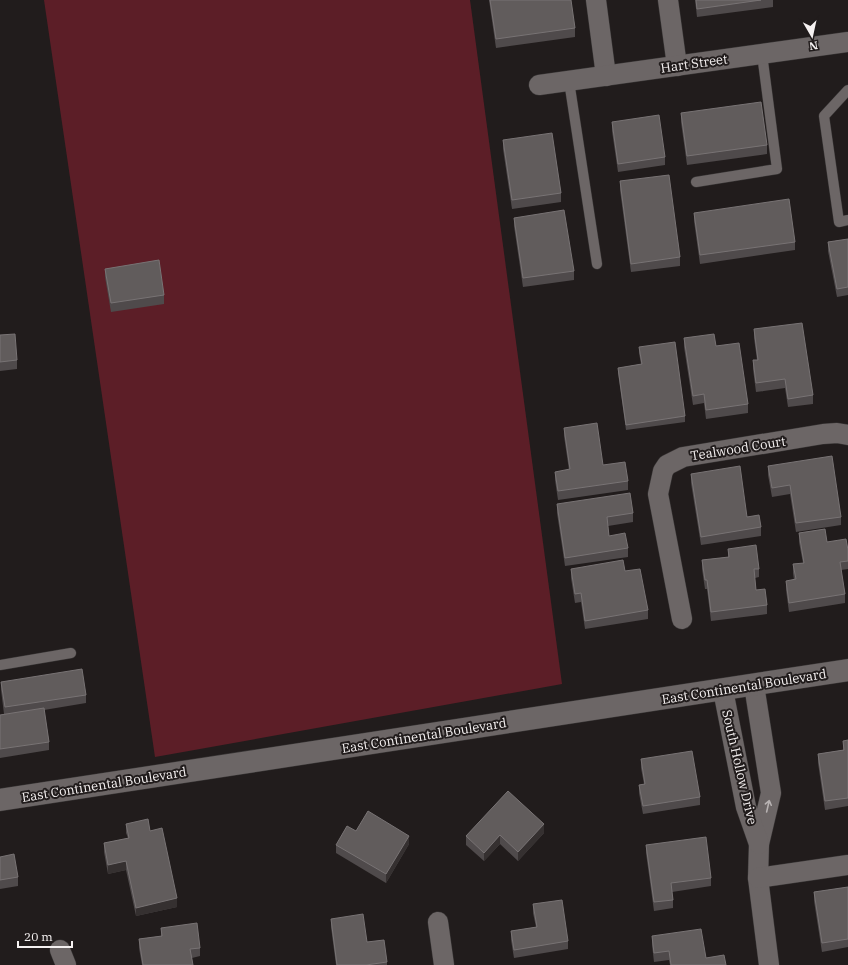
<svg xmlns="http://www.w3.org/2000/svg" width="848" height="965" font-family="'IBM Plex Serif',serif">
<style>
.green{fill:#5c1e27}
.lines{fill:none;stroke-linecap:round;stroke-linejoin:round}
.service-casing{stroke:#393636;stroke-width:11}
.minor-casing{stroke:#393636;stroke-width:21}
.secondary-casing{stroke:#393636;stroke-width:23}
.service{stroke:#6c6666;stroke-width:10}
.minor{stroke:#6c6666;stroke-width:20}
.secondary{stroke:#6c6666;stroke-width:22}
.wall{fill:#4f4a4b}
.shaded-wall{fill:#353030}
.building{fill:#615c5c;stroke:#787374}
.oneway{stroke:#b7b2b2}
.labels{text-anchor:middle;stroke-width:4;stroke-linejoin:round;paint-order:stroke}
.street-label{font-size:13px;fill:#f5f1f1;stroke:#211c1c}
</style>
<rect width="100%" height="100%" fill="#211c1c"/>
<polygon class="green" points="44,0 470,0 562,684 155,757"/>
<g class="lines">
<g class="service-casing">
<g id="service">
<polyline points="569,81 597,264"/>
<polyline points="848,90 824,116 839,222 848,220"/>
<polyline points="696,182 777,169 762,54"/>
<polyline points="0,665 71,653"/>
</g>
</g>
<g class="minor-casing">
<g id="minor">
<polyline points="596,0 606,76"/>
<polyline points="668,0 677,66"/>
<polyline points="539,85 848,42"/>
<polyline points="682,619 658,494 663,471 667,465 683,457 823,434 837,433 848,435"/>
<polyline points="754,685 771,793 759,844 758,878 769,965"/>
<polyline points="723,690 746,807 759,844"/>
<polyline points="758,878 848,865"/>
<polyline points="438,922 444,965"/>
<polyline points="60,950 66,965"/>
</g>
</g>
<g class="secondary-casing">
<polyline id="secondary" points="0,800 848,670"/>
</g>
<use href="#service" class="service"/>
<use href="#minor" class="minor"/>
<use href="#secondary" class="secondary"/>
</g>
<g class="wall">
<polygon points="489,0 571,0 575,28 575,37 496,48"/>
<polygon points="695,0 773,0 773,7 697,17"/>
<polygon points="681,113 767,145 767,154 687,165 681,122"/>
<polygon points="612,122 665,157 665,165 618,172 612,131"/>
<polygon points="503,140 561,193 561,202 512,209 503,149"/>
<polygon points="620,181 680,257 680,266 631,272 620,190"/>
<polygon points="694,213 795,242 795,250 700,264 694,221"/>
<polygon points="514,218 574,271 574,280 523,287 514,226"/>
<polygon points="848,239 848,295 837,297 828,251 828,242"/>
<polygon points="105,269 164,295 164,304 111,312 105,277"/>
<polygon points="754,329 813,395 813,404 788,407 785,388 756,392 753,369 753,360 757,360 754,338"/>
<polygon points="0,335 17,360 17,369 0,371"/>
<polygon points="684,338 716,346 748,404 748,413 706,419 704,403 693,405 684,347"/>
<polygon points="639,347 685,416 685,422 626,430 618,373 618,368 641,364 639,353"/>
<polygon points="564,428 603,465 628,481 628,490 558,500 555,480 555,472 569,470 564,436"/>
<polygon points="768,466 841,517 841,525 796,532 790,494 772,497 768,475"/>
<polygon points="691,474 761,527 761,536 701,545 691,483"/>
<polygon points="557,504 633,513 633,522 608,526 609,536 628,548 628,557 565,566 557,513"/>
<polygon points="799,533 848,550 848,569 841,570 845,594 845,603 789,612 786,590 786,581 794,580 793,573 793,564 803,563 799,542"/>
<polygon points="728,549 759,569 759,577 755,578 756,590 767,605 767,614 711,621 707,589 705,589 702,569 702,560 728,557"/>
<polygon points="571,569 625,571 648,610 648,619 585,629 581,602 575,603 571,578"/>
<polygon points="1,682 86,695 86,703 44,710 49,742 49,750 0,758 0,715 4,714 1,690"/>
<polygon points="848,740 848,806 825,810 818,763 818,754 843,750 843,741"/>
<polygon points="641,759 700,797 700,805 643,814 639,793 639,785 644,784 641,768"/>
<polygon points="126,824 150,831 177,907 136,916 126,870 108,874 104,852 104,843 128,838 126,833"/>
<polygon points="356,831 409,844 386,883 336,853 336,845"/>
<polygon points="544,833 518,861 500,844 484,861 466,845 466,836"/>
<polygon points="646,845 711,878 711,886 672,892 673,900 673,908 654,911 646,853"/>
<polygon points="0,857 18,877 18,886 0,889"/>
<polygon points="848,887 848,947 822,952 814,901 814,892"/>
<polygon points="533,904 568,941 568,949 514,958 511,940 511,931 536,927 533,913"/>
<polygon points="331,919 367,942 387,962 387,965 336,965 331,927"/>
<polygon points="161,928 200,948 200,956 192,958 193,965 142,965 139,948 139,939 161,936"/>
<polygon points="652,936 706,958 726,965 670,965 669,960 654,962 652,945"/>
</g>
<g class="shaded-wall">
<polygon points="544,824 544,833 518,861 518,852"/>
<polygon points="500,835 500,844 484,861 484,853"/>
<polygon points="409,836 409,844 386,883 386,874"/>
<polygon points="126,861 126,870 108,874 108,865"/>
<polygon points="177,898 177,907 136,916 136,908"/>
</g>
<g class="building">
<polygon points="490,0 571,0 575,28 496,39"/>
<polygon points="696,0 761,0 697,9"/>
<polygon points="761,102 767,145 687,156 681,113"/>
<polygon points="659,115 665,157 618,164 612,122"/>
<polygon points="552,133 561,193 512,200 503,140"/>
<polygon points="669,175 680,257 631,264 620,181"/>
<polygon points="789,199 795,242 700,255 694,213"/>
<polygon points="564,210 574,271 523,278 514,218"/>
<polygon points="848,239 848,287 837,289 828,242"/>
<polygon points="159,260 164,295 111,303 105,269"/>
<polygon points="802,323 813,395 788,399 785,379 756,383 753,360 758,360 754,329"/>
<polygon points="15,334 17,360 0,362 0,335"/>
<polygon points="714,334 716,346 739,343 748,404 706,410 704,394 693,396 684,338"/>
<polygon points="675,342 685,416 626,425 618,368 642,364 639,347"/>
<polygon points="597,423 603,465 625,462 628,481 558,491 555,472 570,469 564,428"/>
<polygon points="832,456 841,517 796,523 790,485 772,488 768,466"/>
<polygon points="740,466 747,517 759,515 761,527 701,537 691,474"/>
<polygon points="630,493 633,513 607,517 609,536 625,533 628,548 565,558 557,504"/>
<polygon points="825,529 827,542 846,539 848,550 848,561 840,562 845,594 789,603 786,581 796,579 793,564 804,563 799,533"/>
<polygon points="756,545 759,569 754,569 756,590 765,589 767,605 711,612 707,580 705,580 702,560 729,557 728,549"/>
<polygon points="623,560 625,571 640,569 648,610 585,621 581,593 575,594 571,569"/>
<polygon points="82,669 86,695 5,707 1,682"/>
<polygon points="44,708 49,742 0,749 0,715"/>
<polygon points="848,740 848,798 825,801 818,754 844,750 843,741"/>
<polygon points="692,751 700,797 643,806 639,785 645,784 641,759"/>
<polygon points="508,791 544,824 518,852 500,835 484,853 466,836"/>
<polygon points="368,811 409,836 386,874 336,845 347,826 356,831"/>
<polygon points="148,819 150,831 162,828 177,898 136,908 126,861 108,865 104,843 129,838 126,824"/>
<polygon points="706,837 711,878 671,883 673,900 654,902 646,845"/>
<polygon points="14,854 18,877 0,880 0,857"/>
<polygon points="848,887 848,939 822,943 814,892"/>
<polygon points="562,900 568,941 514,950 511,931 537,927 533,904"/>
<polygon points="363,914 367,942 384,940 387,962 366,965 337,965 331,919"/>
<polygon points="197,923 200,948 190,949 193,965 143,965 139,939 162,936 161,928"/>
<polygon points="701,929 706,958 724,955 726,965 671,965 669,951 654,953 652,936"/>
</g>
<defs><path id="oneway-shaft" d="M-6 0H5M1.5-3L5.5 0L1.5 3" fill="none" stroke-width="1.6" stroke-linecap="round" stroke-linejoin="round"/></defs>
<use class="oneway" href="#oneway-shaft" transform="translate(768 806) rotate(-77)"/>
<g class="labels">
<g class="street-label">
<text transform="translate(694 63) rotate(-8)" y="5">Hart Street</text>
<text transform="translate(738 448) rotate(-9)" y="5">Tealwood Court</text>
<text transform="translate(744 686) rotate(-9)" y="5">East Continental Boulevard</text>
<text transform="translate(424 735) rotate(-9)" y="5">East Continental Boulevard</text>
<text transform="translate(740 767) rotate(77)" y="5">South Hollow Drive</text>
<text transform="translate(104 784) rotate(-9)" y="5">East Continental Boulevard</text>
</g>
</g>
<g transform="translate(812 36) rotate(171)" stroke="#211c1c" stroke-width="3" paint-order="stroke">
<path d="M0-3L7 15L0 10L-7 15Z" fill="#f5f1f1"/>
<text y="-6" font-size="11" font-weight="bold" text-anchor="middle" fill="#f5f1f1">N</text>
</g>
<path d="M18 941v6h54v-6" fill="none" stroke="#f5f1f1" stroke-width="2"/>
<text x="24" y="941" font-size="12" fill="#f5f1f1" stroke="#211c1c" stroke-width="3" paint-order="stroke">20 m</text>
</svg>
